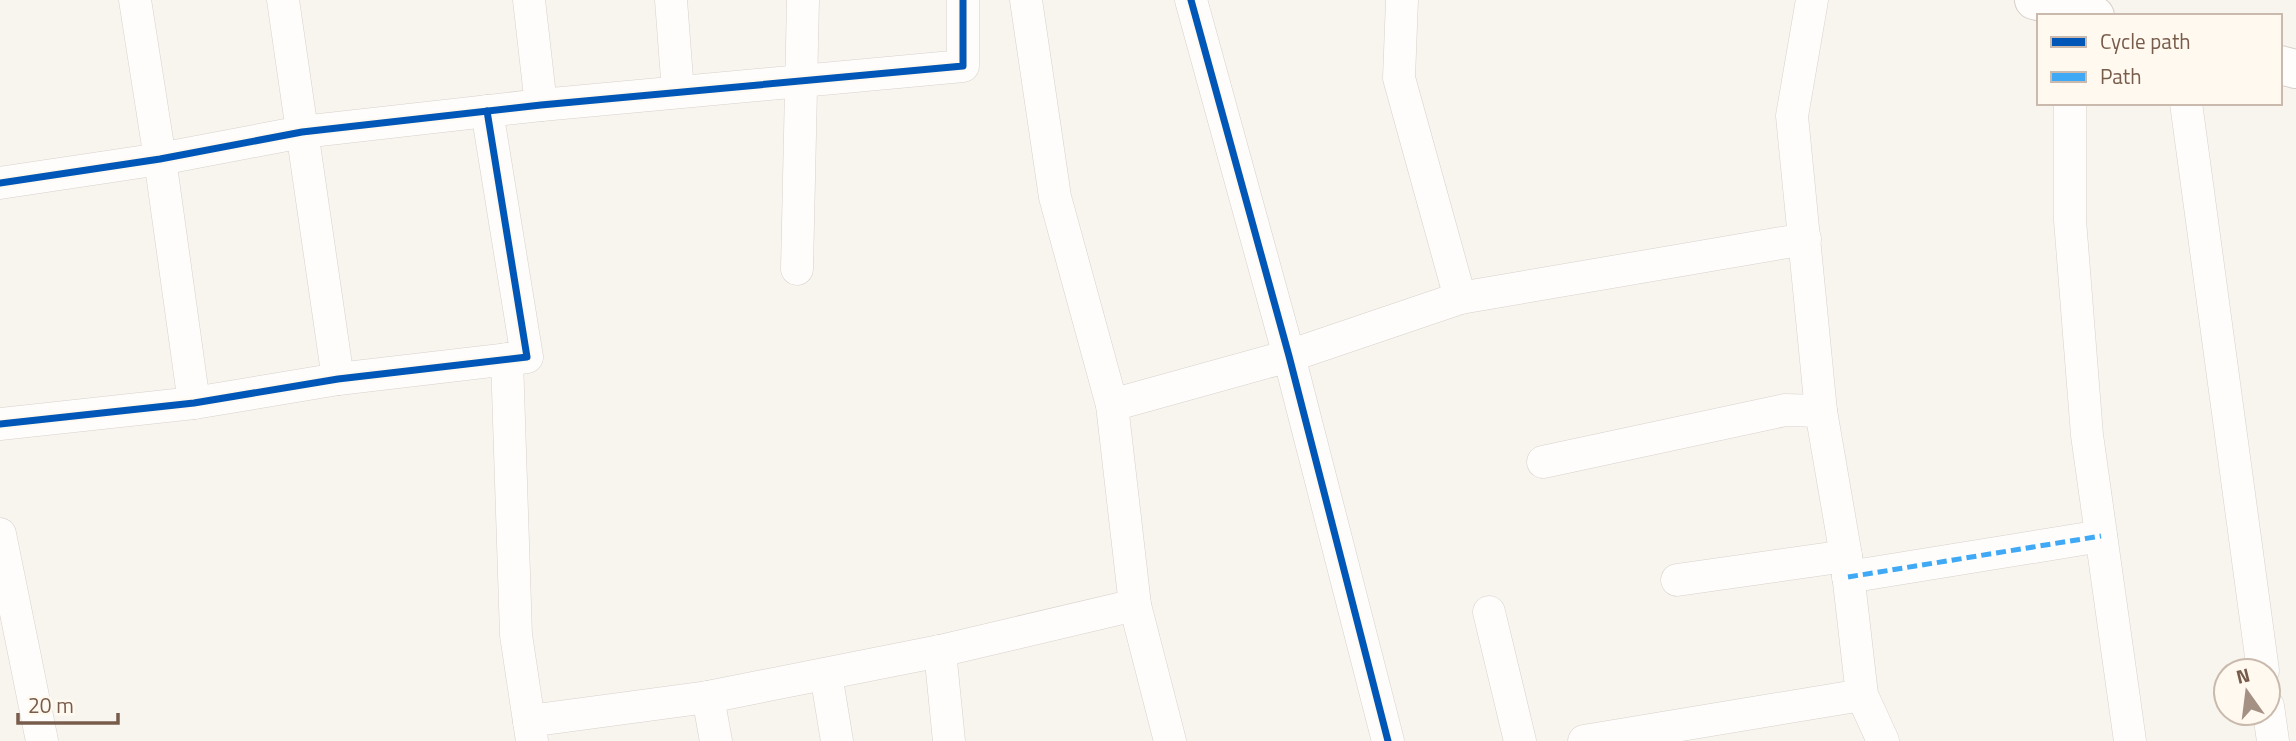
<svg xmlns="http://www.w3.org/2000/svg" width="2296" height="741" font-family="'Titillium Web',sans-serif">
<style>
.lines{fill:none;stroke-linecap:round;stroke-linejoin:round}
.street-casing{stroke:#d7d1cb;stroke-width:33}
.secondary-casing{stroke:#d8d0c9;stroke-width:40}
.street{stroke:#fefdfc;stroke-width:32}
.secondary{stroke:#fefdfc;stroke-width:38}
.quiet{stroke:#3fa9f5;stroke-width:5;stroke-dasharray:10 5;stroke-linecap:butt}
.cycleway-casing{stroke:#fff9ef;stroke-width:11}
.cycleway{stroke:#0057b8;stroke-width:7}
</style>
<rect width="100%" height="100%" fill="#f8f4ee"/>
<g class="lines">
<g class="street-casing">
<g id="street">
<polyline points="135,0 160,159 194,403"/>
<polyline points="283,0 338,379"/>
<polyline points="529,0 541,105"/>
<polyline points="671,0 678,92"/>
<polyline points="1026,0 1055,197 1112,405 1135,605 1170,741"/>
<polyline points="1191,0 1289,356 1388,741"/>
<polyline points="1402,0 1399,78 1460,298"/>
<polyline points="1812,0 1792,116 1821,411 1846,556 1862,695 1883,741"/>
<polyline points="2070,103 2070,220 2087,435 2130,741"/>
<polyline points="2186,103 2263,671"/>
<polyline points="0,183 160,159 302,132 541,105 963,66 963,0"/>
<polyline points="797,269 803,0"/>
<polyline points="507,359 516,635 532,741"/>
<polyline points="1112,405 1289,356 1460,298 1805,239"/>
<polyline points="0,424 194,403 338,379 527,357 487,111"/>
<polyline points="1543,462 1785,410 1821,411"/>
<polyline points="0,534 42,741"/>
<polyline points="1848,577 2101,536"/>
<polyline points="1677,580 1846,556"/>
<polyline points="1489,612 1520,741"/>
<polyline points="940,651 949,741"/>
<polyline points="826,674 837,741"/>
<polyline points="708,697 716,741"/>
<polyline points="2268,706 2273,741"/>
<polyline points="529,721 708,697 940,651 1135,605"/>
<polyline points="1584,741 1862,695"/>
</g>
</g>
<g class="secondary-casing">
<g id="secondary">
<polyline points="2034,0 2095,16"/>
<polyline points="2280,65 2296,69"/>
</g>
</g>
<use href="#street" class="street"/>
<use href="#secondary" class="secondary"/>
<polyline class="quiet" points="1848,577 2101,536"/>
<g class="cycleway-casing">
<g id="cycleway">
<polyline points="1191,0 1289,356 1388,741"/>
<polyline points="0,183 160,159 302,132 541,105 963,66 963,0"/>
<polyline points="0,424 194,403 338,379 527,357 487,111"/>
</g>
</g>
<use href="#cycleway" class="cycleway"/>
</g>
<rect x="2037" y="14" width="245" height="91" fill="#fff9ef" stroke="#c9baad" stroke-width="2"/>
<rect x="2051" y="37" width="35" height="10" fill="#0057b8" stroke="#c9baad" stroke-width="2"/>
<text x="2100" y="49" font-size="21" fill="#785c4b">Cycle path</text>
<rect x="2051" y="72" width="35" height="10" fill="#3fa9f5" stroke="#c9baad" stroke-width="2"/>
<text x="2100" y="84" font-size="21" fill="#785c4b">Path</text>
<g transform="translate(2247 692) rotate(346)"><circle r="33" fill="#fff9ef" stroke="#c9baad" stroke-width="2"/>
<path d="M0-5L12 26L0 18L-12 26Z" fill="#a59184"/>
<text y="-10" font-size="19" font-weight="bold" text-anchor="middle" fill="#785c4b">N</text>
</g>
<path d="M18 713v10h100v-10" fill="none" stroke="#785c4b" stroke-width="3.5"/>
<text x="28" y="713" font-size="21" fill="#785c4b" stroke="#fff9ef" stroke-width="5" paint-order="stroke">20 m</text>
</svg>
